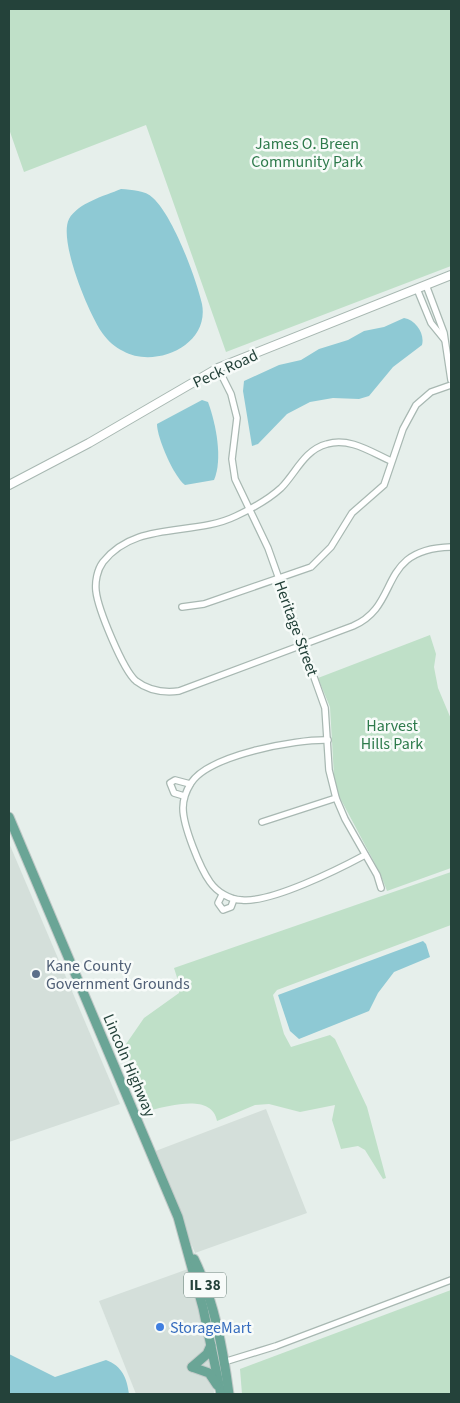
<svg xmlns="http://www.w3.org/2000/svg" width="460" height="1403" font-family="'Source Sans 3',sans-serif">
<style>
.built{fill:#d4dfda}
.green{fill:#bfe0c8}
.water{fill:#8ec9d4}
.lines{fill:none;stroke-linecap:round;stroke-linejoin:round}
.minor-casing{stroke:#a8b8b2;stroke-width:8}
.tertiary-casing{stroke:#a8b8b2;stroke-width:10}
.primary-casing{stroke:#c2cac8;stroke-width:11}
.minor{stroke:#fff;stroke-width:5.5}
.tertiary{stroke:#fff;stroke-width:8}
.primary{stroke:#6aa596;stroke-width:9}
.service-dot{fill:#5c6f8a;stroke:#f7fbf9;stroke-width:2}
.shop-dot{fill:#3f7fe0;stroke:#f7fbf9;stroke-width:2}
.labels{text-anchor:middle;stroke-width:5;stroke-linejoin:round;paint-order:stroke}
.shield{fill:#f7fbf9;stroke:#637a73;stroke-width:1}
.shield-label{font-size:15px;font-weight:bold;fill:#24423a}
.park-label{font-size:16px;fill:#2d7a4b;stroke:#f7fbf9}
.street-label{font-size:16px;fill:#24423a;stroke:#f7fbf9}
.service-label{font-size:16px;fill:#4e5e75;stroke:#f7fbf9;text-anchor:start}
.shop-label{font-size:16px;fill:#366cbe;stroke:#f7fbf9;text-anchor:start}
</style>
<rect width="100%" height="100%" fill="#e6efeb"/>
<g class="built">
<polygon points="9,843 120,1104 9,1142"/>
<polygon points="266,1109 307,1213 195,1253 153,1152"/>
<polygon points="188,1269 212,1364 214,1394 136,1394 99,1301"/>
</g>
<g class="green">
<polygon points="9,9 451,9 451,266 226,352 146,125 24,172 9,129"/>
<polygon points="430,635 436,654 434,667 438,688 451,719 451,868 387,891 380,873 339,796 334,776 330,707 318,678"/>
<path d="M451,872V925L277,990L273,995L284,1034L291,1047L330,1035L335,1039L367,1107L386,1178L383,1179L365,1150L358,1146L341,1149L332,1120L335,1105L300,1112L269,1104L255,1105L217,1121C212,1093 170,1106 151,1110L124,1047L144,1018L179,993L180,987L174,968Z"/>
<polygon points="451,1290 451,1394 242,1394 240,1369"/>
</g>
<g class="water">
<path d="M121,189C132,190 145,190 153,198C173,216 196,278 202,304C210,346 154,369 123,351C115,347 108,341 103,334C89,315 58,240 69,219C78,203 104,196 121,189Z"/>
<path d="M404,318C416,320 425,334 422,345L393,367L369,396L359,399L333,398L310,402L287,414L258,444L252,446L243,391L244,381L279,365L301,360L319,349L348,340L364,331L384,327Z"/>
<path d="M202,400L208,402C216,424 223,459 214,480L185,485C174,477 157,438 157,424Z"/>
<polygon points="423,941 426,944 430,957 394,972 378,993 369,1011 299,1039 290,1031 278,995"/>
<path d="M9,1354L55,1377L106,1360C122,1366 127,1378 129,1394H9Z"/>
</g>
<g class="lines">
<g class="minor-casing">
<g id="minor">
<polyline points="426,285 444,333 451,380"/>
<polyline points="417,289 431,323 444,339"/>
<polyline points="218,368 231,394 237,418 232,459 235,479 268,548 325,708 329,770 336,798 345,819 377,875 381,888"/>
<path d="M391,461C371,452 349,437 327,444C304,450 296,473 281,488C269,499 251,509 236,516C193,537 136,520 103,562C97,570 95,582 96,591C98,609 123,670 136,681C149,691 163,693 179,691L353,626C402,605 376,549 451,547"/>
<polyline points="182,607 204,604 311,567 331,547 352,513 384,485 403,429 416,405 431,392 451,385"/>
<path d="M328,740C296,739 209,755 191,783C186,791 183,799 183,808C183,826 200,868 210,882C217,892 230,900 242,900C271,903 339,869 365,855"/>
<polyline points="184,796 174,793 170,783 175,780 190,784"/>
<polyline points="262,822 336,798"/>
<polyline points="222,895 218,903 223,910 231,907 234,899"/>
<polyline points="224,1362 276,1346 451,1280"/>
</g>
</g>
<g class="tertiary-casing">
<polyline id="tertiary" points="9,485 89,443 218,368 451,275"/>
</g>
<g class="primary-casing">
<g id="primary">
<polyline points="9,817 178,1217 203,1308 221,1394"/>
<path d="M194,1259C214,1300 223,1349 229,1394"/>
<polyline points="192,1367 209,1373 217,1385"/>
<polyline points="192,1367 207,1354 211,1345"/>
</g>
</g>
<use href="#minor" class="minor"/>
<use href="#tertiary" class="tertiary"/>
<use href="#primary" class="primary"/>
</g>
<circle class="service-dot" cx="36" cy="974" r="5"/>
<circle class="shop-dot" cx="160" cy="1327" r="5"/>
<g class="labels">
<rect class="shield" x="184" y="1272.5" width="42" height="25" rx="4"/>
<g class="shield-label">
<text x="205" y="1290">IL 38</text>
</g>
<g class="park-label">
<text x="307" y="149">James O. Breen<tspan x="307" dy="18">Community Park</tspan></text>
<text x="392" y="731">Harvest<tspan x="392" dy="18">Hills Park</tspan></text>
</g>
<g class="street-label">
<text transform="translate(225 368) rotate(-25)" y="6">Peck Road</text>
<text transform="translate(297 628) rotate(70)" y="6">Heritage Street</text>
<text transform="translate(130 1065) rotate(67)" y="6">Lincoln Highway</text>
</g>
<g class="service-label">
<text x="46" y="971">Kane County<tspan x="46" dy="18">Government Grounds</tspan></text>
</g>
<g class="shop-label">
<text x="170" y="1333">StorageMart</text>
</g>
</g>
<rect width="460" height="1403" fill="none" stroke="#24423a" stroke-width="20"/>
</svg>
